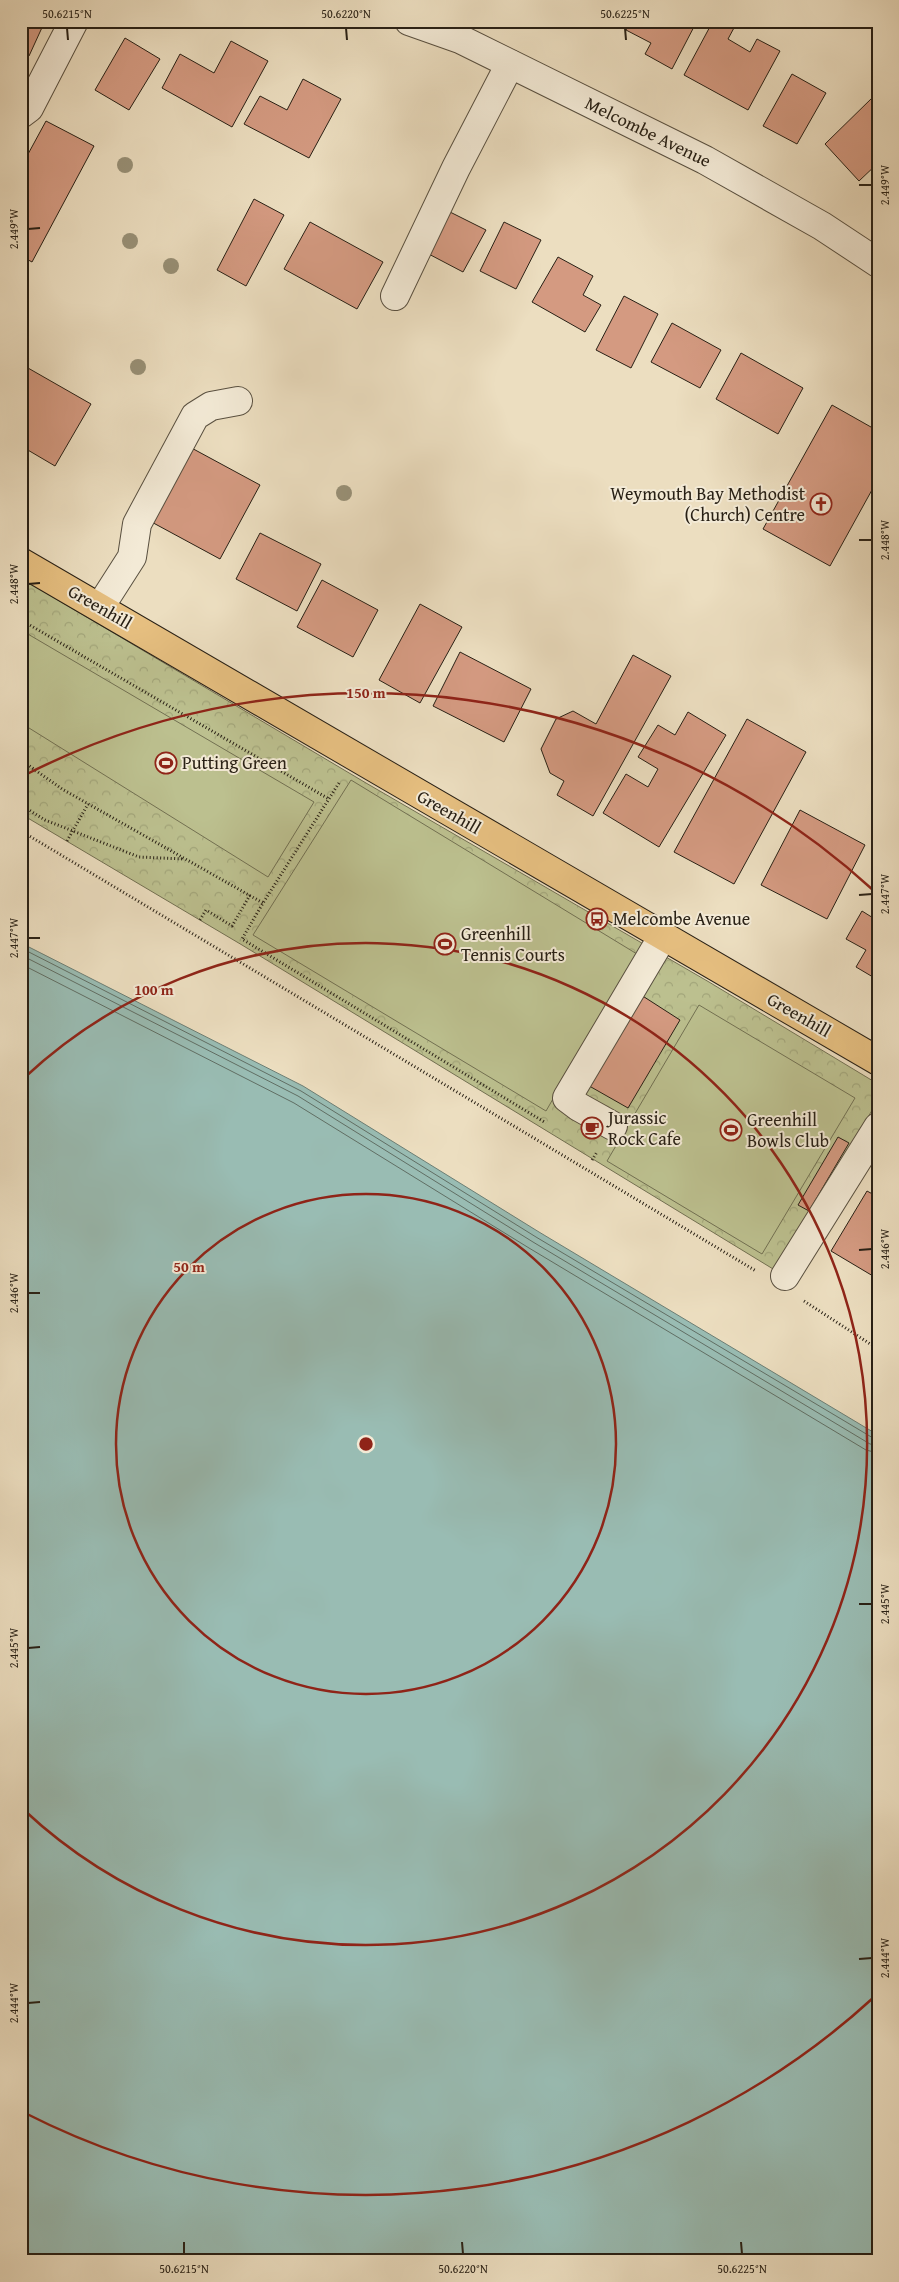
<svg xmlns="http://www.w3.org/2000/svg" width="899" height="2282" font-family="'Gentium Book Plus',serif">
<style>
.park{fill:url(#park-crowns);stroke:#727052}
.pitch{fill:#bcc08f;stroke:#727052}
.water{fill:#99bcb3;stroke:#6c7e74}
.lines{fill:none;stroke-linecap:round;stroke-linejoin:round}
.shore{stroke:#606e64;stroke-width:1}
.building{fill:#d49a81;stroke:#282015}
.minor-casing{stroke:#595040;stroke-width:30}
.major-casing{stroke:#282015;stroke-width:30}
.path{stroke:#282015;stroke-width:3;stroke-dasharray:1 2.5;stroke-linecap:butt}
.minor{stroke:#f3ead6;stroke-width:28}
.major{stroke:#e6bf80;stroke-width:28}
.tree{fill:#989076}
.ticks{fill:none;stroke:#282015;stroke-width:2}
.ring{fill:none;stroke:#8f2418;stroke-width:2.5}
.labels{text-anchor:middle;stroke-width:4;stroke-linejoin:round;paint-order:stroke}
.street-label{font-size:18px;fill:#282015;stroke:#f3ead6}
.poi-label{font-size:18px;fill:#282015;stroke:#f3ead6;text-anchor:start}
.centre{fill:#8f2418;stroke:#f3ead6;stroke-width:2.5}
.ring-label{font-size:15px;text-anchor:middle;font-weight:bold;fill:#8f2418;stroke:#f3ead6;stroke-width:4;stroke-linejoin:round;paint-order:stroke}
.neatline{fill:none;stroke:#282015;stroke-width:2}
.ticks-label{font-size:12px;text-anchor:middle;fill:#282015}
</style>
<defs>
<pattern id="park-crowns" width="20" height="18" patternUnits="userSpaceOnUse" patternTransform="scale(1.25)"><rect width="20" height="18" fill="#bcc08f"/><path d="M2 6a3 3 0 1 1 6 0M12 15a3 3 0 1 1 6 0" fill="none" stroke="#a2a57a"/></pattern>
</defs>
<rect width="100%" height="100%" fill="#ecdec0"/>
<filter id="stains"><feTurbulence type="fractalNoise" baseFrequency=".004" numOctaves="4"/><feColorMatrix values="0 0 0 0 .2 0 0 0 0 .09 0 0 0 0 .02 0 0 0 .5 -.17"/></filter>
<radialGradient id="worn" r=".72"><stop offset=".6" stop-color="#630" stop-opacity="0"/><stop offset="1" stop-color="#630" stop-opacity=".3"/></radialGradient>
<polygon class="park" points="21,578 366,783 709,982 878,1084 878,1100 778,1272 242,945 21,814"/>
<g class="pitch">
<polygon points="21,630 314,802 268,877 21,723"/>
<polygon points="351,780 637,954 546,1111 253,935"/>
<polygon points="699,1005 855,1098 762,1254 607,1161"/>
</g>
<polygon class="water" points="21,943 303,1086 539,1232 878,1435 878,2261 21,2261"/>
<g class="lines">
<g class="shore">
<polyline points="21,948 301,1091 536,1237 873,1438 878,1439"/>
<polyline points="21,955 298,1096 533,1242 870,1444 878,1445"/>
<polyline points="21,964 294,1103 529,1248 866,1450 878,1453"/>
</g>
</g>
<g class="building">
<polygon points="21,21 45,21 29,56 21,52"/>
<polygon points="631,21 697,21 672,69 645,54 651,43 626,30"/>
<polygon points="713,21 727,21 735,26 728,39 750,52 757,39 780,51 748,110 684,75"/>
<polygon points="125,38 160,59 129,110 95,90"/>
<polygon points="231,41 268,61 232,127 162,88 180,54 214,73"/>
<polygon points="792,74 826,93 797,144 763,126"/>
<polygon points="303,79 341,99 309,158 244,124 260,96 287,110"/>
<polygon points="873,97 878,102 878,163 859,181 825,144"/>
<polygon points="46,121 94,146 32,262 21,256 21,167"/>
<polygon points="254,199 284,215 246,286 217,270"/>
<polygon points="444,209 486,230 463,272 423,251"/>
<polygon points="310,222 383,262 357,309 284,269"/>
<polygon points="504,222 541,240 516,289 480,271"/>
<polygon points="558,257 593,276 583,295 601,305 585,332 532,302"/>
<polygon points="624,296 658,314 631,368 596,350"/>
<polygon points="672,323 721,350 700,388 651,362"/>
<polygon points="741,353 803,388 778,434 716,399"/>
<polygon points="21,364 91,404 55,466 21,446"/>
<polygon points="832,405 878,431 878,479 830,566 763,529"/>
<polygon points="186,445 260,485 220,559 146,519"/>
<polygon points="260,533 321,564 297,611 236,579"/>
<polygon points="322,580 378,610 353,657 297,627"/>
<polygon points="420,604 462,627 420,703 379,680"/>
<polygon points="460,652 531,689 504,742 433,706"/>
<polygon points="633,655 671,676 593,816 557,795 564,781 550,773 541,749 556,719 573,711 596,724"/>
<polygon points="688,712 726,735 659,847 603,813 626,774 648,787 658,769 638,757 658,725 675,735"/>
<polygon points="747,719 806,752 734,884 674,852"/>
<polygon points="800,810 865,845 827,919 761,885"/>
<polygon points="862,911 878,921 878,980 856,967 866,950 846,939"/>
<polygon points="638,993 680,1020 628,1108 584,1083"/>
<polygon points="838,1137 849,1143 809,1211 798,1205"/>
<polygon points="867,1191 878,1197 878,1279 831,1251"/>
</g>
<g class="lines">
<g class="minor-casing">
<g id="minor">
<polyline points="409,21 460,39 705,160 822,226 878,263"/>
<polyline points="21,114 29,108 74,21"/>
<polyline points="395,296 456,168 510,64"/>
<polyline points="100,607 132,557 137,524 195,416 211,406 238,401"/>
<polyline points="613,1126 579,1107 567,1098 663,936"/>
<polyline points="785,1276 878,1127"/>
</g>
</g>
<g class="major-casing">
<polyline id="major" points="21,562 878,1061"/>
</g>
<g class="path">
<polyline points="21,620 329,799"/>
<polyline points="21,760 62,789 263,903"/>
<polyline points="339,783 263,903 242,939 546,1123"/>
<polyline points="21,805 45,820 139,857 184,859"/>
<polyline points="21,831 756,1271"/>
<polyline points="67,841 88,804"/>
<polyline points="200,920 206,910 232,926 250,895"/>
<polyline points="592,1160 597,1152"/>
<polyline points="804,1301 878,1349"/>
</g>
<use href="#minor" class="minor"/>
<use href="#major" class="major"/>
</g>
<g class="tree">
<circle cx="125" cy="165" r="8"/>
<circle cx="130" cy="241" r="8"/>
<circle cx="171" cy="266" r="8"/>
<circle cx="138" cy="367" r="8"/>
<circle cx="344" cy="493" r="8"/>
</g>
<path class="ticks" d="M67,28L68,40M346,28L347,40M625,28L626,40M859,185H872M28,229L40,228M859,540H872M28,584L40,583M859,895L872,894M28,938H40M859,1250L872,1249M28,1293H40M859,1604H872M28,1648L40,1647M859,1959L872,1958M28,2003L40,2002M184,2242V2254M462,2242L463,2254M741,2242L742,2254"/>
<g class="ring">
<circle cx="366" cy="1444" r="250"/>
<path d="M24 1078A501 501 0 1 1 24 1810"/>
<path d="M873 1998A751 751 0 0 1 25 2113M25 775A751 751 0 0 1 873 890"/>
</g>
<defs>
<g id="church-ring" transform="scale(1.125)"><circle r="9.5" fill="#f3ead6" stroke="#8f2418" stroke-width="1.5"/><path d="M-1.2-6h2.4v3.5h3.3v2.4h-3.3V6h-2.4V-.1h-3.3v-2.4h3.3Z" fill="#8f2418"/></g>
<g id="stadium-ring" transform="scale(1.125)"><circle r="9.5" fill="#f3ead6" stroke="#8f2418" stroke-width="1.5"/><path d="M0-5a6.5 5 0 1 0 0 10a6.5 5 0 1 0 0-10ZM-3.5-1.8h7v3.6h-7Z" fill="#8f2418"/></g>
<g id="bus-ring" transform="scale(1.125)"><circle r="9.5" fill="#f3ead6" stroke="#8f2418" stroke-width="1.5"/><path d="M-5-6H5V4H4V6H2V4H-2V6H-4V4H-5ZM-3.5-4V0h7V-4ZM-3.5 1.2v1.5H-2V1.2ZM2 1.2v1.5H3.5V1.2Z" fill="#8f2418"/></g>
<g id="cafe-ring" transform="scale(1.125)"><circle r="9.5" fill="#f3ead6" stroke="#8f2418" stroke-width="1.5"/><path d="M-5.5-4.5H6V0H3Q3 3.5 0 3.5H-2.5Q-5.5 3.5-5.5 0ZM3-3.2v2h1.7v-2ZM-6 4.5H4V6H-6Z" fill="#8f2418"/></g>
</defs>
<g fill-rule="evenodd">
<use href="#church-ring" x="821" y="504"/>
<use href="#stadium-ring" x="166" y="763"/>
<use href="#bus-ring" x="597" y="919"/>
<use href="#stadium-ring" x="445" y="944"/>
<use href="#cafe-ring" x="592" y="1128"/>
<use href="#stadium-ring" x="731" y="1130"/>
</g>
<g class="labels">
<g class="street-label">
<text transform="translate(648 132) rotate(26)" y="6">Melcombe Avenue</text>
<text transform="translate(100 607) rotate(30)" y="6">Greenhill</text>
<text transform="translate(449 812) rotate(30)" y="6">Greenhill</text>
<text transform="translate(799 1015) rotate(30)" y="6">Greenhill</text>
</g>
<g class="poi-label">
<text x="805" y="500" text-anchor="end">Weymouth Bay Methodist<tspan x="805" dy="21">(Church) Centre</tspan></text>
<text x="182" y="769">Putting Green</text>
<text x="613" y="925">Melcombe Avenue</text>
<text x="461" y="940">Greenhill<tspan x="461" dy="21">Tennis Courts</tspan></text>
<text x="608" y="1124">Jurassic<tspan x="608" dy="21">Rock Cafe</tspan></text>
<text x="747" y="1126">Greenhill<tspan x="747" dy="21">Bowls Club</tspan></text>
</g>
</g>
<circle cx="366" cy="1444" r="8" class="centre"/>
<g class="ring-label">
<text x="366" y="698">150 m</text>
<text x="154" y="995">100 m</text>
<text x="189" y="1272">50 m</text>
</g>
<rect width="899" height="2282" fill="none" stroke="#ecdec0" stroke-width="55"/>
<rect x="28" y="28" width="844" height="2226" class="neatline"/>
<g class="ticks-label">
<text x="67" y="18">50.6215°N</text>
<text x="346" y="18">50.6220°N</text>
<text x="625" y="18">50.6225°N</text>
<text transform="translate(885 185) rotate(-90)" y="4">2.449°W</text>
<text transform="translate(14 229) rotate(-90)" y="4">2.449°W</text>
<text transform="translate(885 540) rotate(-90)" y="4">2.448°W</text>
<text transform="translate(14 584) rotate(-90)" y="4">2.448°W</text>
<text transform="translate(885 894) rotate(-90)" y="4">2.447°W</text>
<text transform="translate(14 938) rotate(-90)" y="4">2.447°W</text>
<text transform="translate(885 1249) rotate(-90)" y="4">2.446°W</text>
<text transform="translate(14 1293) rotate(-90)" y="4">2.446°W</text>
<text transform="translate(885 1604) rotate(-90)" y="4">2.445°W</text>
<text transform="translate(14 1648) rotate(-90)" y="4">2.445°W</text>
<text transform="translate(885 1958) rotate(-90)" y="4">2.444°W</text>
<text transform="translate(14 2003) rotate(-90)" y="4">2.444°W</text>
<text x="184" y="2273">50.6215°N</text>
<text x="463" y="2273">50.6220°N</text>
<text x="742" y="2273">50.6225°N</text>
</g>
<rect width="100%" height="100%" filter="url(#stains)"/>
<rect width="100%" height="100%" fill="url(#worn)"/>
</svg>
